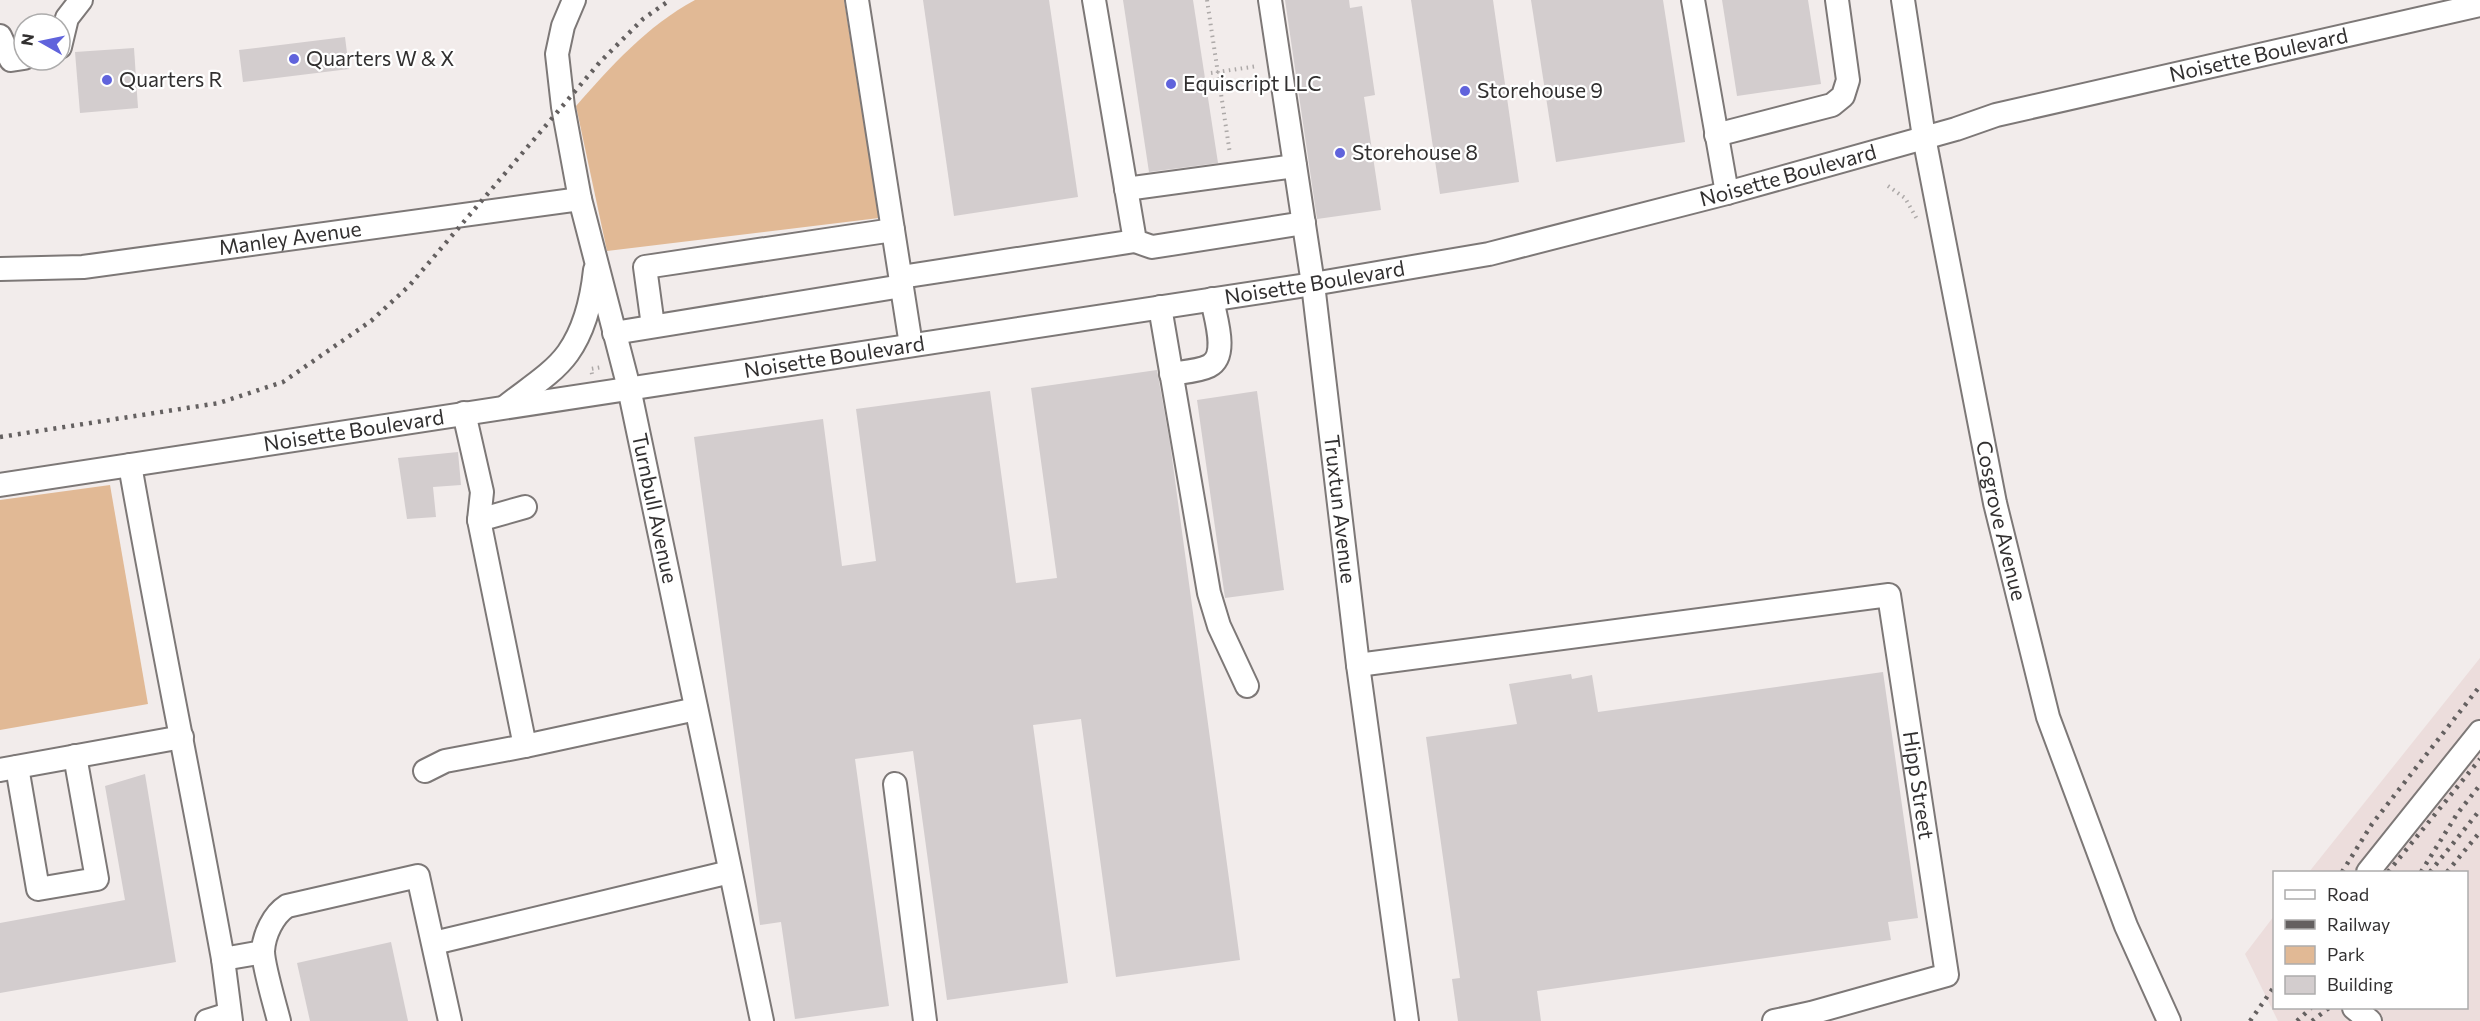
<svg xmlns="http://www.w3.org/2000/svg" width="2480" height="1021" font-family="Commissioner,sans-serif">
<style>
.built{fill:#ecdddc}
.green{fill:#e1b995}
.building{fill:#d3cdce}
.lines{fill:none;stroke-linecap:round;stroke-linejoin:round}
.minor-casing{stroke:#7d7877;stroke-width:26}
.path{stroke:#ada9a8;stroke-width:4;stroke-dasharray:1.5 4.5;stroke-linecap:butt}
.minor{stroke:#fff;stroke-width:22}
.rail{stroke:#646060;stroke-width:4.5;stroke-dasharray:3 6;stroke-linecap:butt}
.poi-dot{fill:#6063dc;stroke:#fff;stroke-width:2}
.labels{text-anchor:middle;stroke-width:4.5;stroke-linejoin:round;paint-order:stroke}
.street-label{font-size:21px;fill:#323030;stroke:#fff}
.poi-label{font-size:21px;fill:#323030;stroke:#fff;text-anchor:start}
</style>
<rect width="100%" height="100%" fill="#f2eceb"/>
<polygon class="built" points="2480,658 2480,1021 2278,1021 2245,954 2274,916 2274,1008 2466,1008 2466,872 2309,872"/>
<g class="green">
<path d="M695,0H844L879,218L607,251L576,106C612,65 647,26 695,0Z"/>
<polygon points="110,485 148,704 0,730 0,500"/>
</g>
<g class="building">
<polygon points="923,0 1049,0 1078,197 954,216"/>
<polygon points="1123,0 1193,0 1218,163 1149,172"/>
<polygon points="1285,0 1349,0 1350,8 1362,6 1375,95 1364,97 1381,210 1317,219"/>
<polygon points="1411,0 1493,0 1519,182 1440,194"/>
<polygon points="1531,0 1663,0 1685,142 1556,162"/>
<polygon points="1722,0 1808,0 1821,84 1737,96"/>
<polygon points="345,37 349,69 243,82 239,50"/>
<polygon points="134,48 138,108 80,113 75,52"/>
<polygon points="1157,370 1170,443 1240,960 1116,977 1081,719 1033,725 1068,983 947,1000 913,751 855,759 889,1006 795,1019 781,922 760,925 694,437 823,419 842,566 876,561 856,409 990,391 1016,583 1057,578 1031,388"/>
<polygon points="1257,391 1284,590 1225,598 1197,400"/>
<polygon points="458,452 461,485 433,487 436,517 407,519 398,458"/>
<polygon points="1883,672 1918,918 1888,922 1891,940 1537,991 1541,1021 1458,1021 1452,979 1460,978 1426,737 1517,724 1509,684 1571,674 1572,679 1592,675 1598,712"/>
<polygon points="145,774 176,962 0,993 0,923 125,900 105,786"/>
<polygon points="391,942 408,1021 310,1021 297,963"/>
</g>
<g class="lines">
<g class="minor-casing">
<g id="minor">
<path id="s1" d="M574,0L563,26L557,54L563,107L580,199L629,388L762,1021"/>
<polyline points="857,0 911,345"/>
<polyline points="1094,0 1135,241 1152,247 1304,223"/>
<path id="s2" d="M1270,0L1313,284L1358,665L1407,1021"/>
<polyline points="1693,0 1727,193"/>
<path id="s3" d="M1903,0L1924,137L1995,503L2048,717L2126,926L2169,1021"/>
<polyline points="0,36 11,60 24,58"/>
<polyline points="60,47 67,18 81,0"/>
<polyline points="1716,135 1832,105 1843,96 1848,80 1837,0"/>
<polyline points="1126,189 1295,166"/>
<path id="s4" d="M0,269L83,267L580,199"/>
<polyline points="901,277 1135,241"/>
<polyline points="1160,307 1209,593 1219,626 1247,686"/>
<polyline points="653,326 645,267 893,230"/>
<polyline points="614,333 902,286"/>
<path d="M1171,374C1183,372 1199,371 1209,366C1229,356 1215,317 1212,299"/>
<path d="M505,407C526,390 553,374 568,353C585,329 592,298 595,270"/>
<polyline points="464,413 482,492 479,520 525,746 696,709"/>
<path d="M130,465C159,630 193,794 223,959L263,952"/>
<path id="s5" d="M0,485L1313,284L1489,254L1727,193L1956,129L1996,115L2480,5"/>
<polyline points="479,520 525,507"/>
<path id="s6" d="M1358,665L1889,595L1947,975L1811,1013L1774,1021"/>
<polyline points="17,767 38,889 97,879 75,756"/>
<polyline points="0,770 182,737"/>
<polyline points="425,771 445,761 525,746"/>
<polyline points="895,784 925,1021"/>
<polyline points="2368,872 2480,732"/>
<polyline points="434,943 730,872"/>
<polyline points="223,959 231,1021"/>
<polyline points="2354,1008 2370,1021"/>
<polyline points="207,1021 229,1014"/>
<path d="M279,1021C275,1005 263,965 263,951C264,935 273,915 287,906L418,876L450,1021"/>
</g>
</g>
<g class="path">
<polyline points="1207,0 1230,154"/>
<polyline points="1211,73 1258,66"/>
<polyline points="1888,186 1905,198 1917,219"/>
<polyline points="592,374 591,369 602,367"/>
</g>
<use href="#minor" class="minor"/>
<g class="rail">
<polyline points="0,437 219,403 283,382 371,321 409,286 600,62 643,19 670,0"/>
<polyline points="2342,872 2372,824 2480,686"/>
<polyline points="2388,872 2480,759"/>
<polyline points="2421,872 2457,814 2480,785"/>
<polyline points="2430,872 2480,810"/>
<polyline points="2447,872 2480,832"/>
<polyline points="2250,1021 2274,987"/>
<polyline points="2297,1021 2311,1008"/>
<polyline points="2312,1021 2329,1008"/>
</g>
</g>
<g class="poi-dot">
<circle cx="294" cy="59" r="6"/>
<circle cx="107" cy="80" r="6"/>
<circle cx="1171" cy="84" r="6"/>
<circle cx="1465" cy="91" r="6"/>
<circle cx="1340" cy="153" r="6"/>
</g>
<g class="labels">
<g class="street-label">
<text dy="7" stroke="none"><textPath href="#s5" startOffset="2302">Noisette Boulevard</textPath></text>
<text dy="7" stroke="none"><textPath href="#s5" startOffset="1816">Noisette Boulevard</textPath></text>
<text dy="7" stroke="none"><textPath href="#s4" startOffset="292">Manley Avenue</textPath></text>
<text dy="7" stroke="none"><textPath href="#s5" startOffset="1330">Noisette Boulevard</textPath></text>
<text dy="7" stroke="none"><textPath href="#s5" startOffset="844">Noisette Boulevard</textPath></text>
<text dy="7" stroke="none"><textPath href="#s5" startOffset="358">Noisette Boulevard</textPath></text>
<text dy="7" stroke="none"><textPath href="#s1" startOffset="522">Turnbull Avenue</textPath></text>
<text dy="7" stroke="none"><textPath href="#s2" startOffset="514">Truxtun Avenue</textPath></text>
<text dy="7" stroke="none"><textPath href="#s3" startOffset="530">Cosgrove Avenue</textPath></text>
<text dy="7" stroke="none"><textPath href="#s6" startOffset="728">Hipp Street</textPath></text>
</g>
<g class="poi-label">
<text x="306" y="66">Quarters W &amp; X</text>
<text x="119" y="87">Quarters R</text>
<text x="1183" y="91">Equiscript LLC</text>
<text x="1477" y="98">Storehouse 9</text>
<text x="1352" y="160">Storehouse 8</text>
</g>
</g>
<rect x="2273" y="871" width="195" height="138" fill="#ffffff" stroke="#adacac" stroke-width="1.5"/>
<rect x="2285" y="890" width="30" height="9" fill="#ffffff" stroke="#adacac" stroke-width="1.5"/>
<text x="2327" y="901" font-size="18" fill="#323030">Road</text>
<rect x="2285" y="920" width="30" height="9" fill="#646060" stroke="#adacac" stroke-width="1.5"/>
<text x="2327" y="931" font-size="18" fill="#323030">Railway</text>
<rect x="2285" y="946" width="30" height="18" fill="#e1b995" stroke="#adacac" stroke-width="1.5"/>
<text x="2327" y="961" font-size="18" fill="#323030">Park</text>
<rect x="2285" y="976" width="30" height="18" fill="#d3cdce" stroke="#adacac" stroke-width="1.5"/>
<text x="2327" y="991" font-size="18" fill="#323030">Building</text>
<g transform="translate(42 42) rotate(279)"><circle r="28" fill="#ffffff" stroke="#adacac" stroke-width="1.5"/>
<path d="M0-4.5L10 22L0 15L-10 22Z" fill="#6063dc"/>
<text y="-9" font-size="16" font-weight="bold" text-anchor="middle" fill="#323030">N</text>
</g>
</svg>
